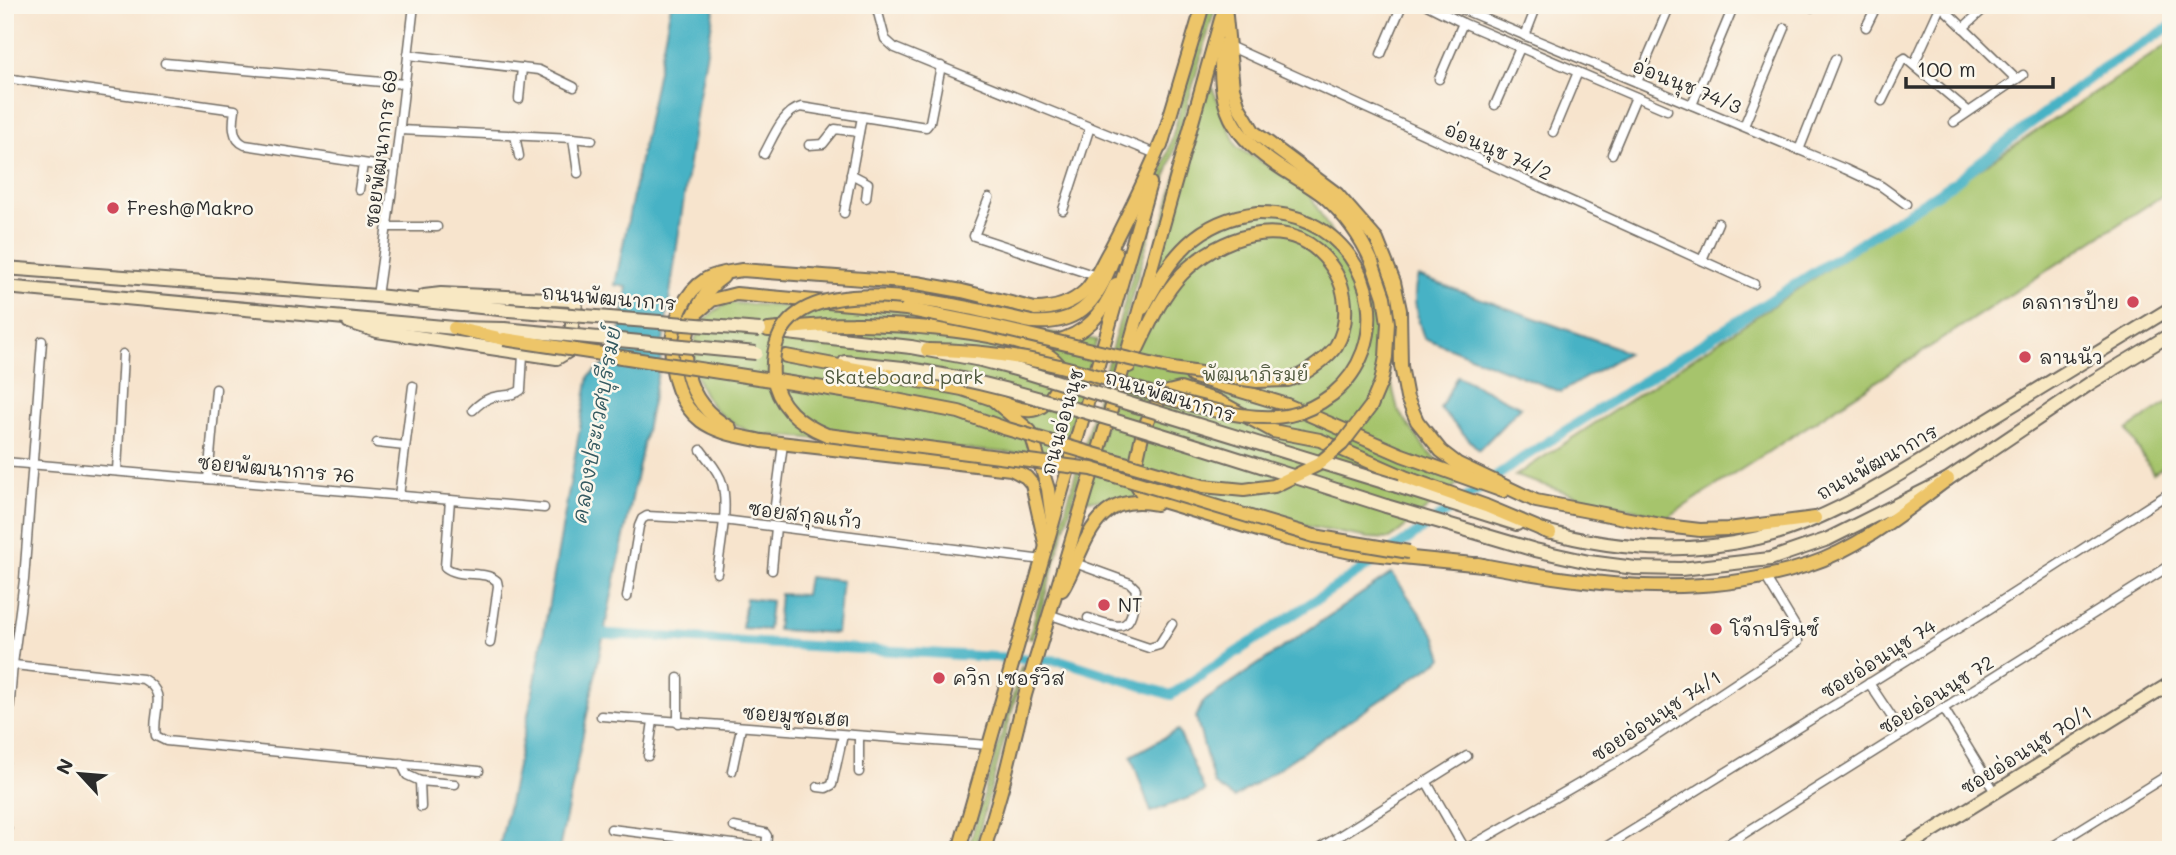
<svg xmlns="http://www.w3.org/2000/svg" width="2176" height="855" font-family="Mali,'Playpen Sans Thai',sans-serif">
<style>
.green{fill:#a6c46c;stroke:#68784c;stroke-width:2}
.water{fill:#47b2c5;stroke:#396e78;stroke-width:2}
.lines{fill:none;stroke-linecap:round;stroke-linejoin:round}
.canal{stroke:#47b2c5;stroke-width:10}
.street-casing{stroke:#726c64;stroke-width:11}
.secondary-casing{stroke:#726c64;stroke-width:16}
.primary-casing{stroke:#726c64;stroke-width:16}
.street{stroke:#fff;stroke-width:8}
.secondary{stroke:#f8e8c3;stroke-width:12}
.primary{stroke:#edc569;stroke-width:12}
.secondary-bridge-casing{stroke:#726c64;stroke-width:16;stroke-linecap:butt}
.primary-bridge-casing{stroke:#726c64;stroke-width:16;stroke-linecap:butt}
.secondary-bridge{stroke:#f8e8c3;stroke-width:12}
.primary-bridge{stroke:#edc569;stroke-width:12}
.poi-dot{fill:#d1495b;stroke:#fbf7ec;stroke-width:2.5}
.labels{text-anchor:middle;stroke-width:5;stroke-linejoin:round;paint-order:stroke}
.street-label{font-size:19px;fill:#2b2b2b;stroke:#fbf7ec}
.poi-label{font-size:19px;fill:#2b2b2b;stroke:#fbf7ec;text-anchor:start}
.park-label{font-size:19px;fill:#50593e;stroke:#fbf7ec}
.water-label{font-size:21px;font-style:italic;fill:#355a61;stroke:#fbf7ec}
</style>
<rect width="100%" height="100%" fill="#fbf7ec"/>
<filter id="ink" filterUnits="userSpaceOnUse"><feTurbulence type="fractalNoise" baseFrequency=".0143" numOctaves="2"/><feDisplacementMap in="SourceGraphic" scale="14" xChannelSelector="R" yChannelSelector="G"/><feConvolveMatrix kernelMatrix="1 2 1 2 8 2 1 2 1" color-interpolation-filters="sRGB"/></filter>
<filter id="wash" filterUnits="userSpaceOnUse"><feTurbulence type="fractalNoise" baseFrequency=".00686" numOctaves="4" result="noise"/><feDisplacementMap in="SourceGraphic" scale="28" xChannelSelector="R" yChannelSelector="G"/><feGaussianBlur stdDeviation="1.57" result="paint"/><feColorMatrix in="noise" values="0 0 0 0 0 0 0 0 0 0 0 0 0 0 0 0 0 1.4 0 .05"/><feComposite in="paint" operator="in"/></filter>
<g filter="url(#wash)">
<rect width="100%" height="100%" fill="#f7e4cd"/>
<g class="green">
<polygon points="1210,5 1216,5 1033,638 1029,637"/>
<polygon points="2171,42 2171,190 1668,517 1594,501 1515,476"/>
<polygon points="1206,73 1237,147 1307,190 1372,305 1398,410 1427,451 1461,481 1390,539 1368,538 1294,524 1213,499 1083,500"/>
<path d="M730,303L827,309H906L1097,340L1060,459L1027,454L752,434C742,427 728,421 719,413C685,381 681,321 730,303Z"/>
<polygon points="2171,401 2171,462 2153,473 2127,430"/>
<polygon points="1021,667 1024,667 974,850 968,850"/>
</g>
<g class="water">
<polygon points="671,5 715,5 698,101 660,363 559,850 499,850 535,682 589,376 617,356 627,287 615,285"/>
<path d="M1418,276L1615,347L1627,353L1561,392L1424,338C1417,318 1411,296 1418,276Z"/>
<polygon points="1457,376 1521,407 1479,450 1440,409"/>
<polygon points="1392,573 1436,637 1443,658 1234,798 1214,784 1196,717 1203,702"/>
<polygon points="808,577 842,581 836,633 777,630 780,594 805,595"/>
<polygon points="746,598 771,601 768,630 742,628"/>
<polygon points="1178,730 1205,792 1151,812 1131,756"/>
</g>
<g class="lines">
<polyline class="canal" points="592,633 1063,661 1171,695 1410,538 1521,459 1951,185 2103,68 2171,26"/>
</g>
</g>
<g filter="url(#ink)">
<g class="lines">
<g class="street-casing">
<g id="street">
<polyline points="876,5 885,39 895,48 1156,154"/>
<polyline points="1427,5 1463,23 1667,110"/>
<polyline points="1452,5 1845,169 1881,186 1906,204"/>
<polyline points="1941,6 2015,78"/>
<polyline points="1812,7 1813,5"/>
<polyline points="1866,27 1877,5"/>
<polyline points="1963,28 1988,5"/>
<polyline points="1525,36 1537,5"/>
<polyline points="1229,46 1754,284"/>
<polyline points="1381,54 1402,5"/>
<polyline points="408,55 539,70 574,87"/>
<polyline points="165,63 405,84"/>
<polyline points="1914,64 1941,5"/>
<path d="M5,78L235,110C233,123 231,139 245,145L395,168"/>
<polyline points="1439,79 1463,23"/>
<polyline points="1637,82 1670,5"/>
<polyline points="519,99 522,68"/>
<polyline points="1882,101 1902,60 1905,58 1968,111"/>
<polyline points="1495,105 1520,48"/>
<polyline points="1692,105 1734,5"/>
<polyline points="1954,122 2023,75"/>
<polyline points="1744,126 1785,28"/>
<polyline points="400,130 573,138 578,173"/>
<polyline points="1553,132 1578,72"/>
<polyline points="515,135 519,156"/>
<polyline points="573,138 592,140"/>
<polyline points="809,145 823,144 835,129 859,132"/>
<polyline points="1799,150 1835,59"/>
<path d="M764,154C773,138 782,112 801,107L926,127L930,122L941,66"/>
<polyline points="1612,154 1636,97"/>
<polyline points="851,174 868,183 866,198"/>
<polyline points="359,190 363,164"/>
<polyline points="989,198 974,236 1096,276"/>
<polyline points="1063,210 1090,127"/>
<polyline points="844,213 862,117"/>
<polyline points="387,227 437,227"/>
<polyline points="1702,260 1718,223"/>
<polyline points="377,296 395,168 414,5"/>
<path d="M473,410C494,388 507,401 521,390L523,354"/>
<polyline points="377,443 405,446"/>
<path d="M701,450C708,460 719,471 722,483C729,507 720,548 717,573"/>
<polyline points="5,462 544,508"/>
<polyline points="117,471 123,354"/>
<polyline points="208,479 216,389"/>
<polyline points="399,496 413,386"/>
<path d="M450,500L445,567C460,579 483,569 497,581L498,586L490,643"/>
<polyline points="774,513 783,444"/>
<path d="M1075,563L1130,583L1136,589C1131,633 1125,630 1088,618"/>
<polyline points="772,570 776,527"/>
<polyline points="627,597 639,526 642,519 647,516 723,520 1043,560"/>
<polyline points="1048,614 1149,648 1159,645 1172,624"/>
<path d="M5,664L143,679C170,694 151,713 156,736L166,741L479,771"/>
<polyline points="678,678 678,723"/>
<polyline points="1869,683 1903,734"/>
<polyline points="1944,709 1995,792"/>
<polyline points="601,716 988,745"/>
<polyline points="859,737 859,772"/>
<polyline points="648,756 653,721"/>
<polyline points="5,761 13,664 24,580 42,341"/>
<polyline points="401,763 407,775 420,781 421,807"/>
<polyline points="732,771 741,728"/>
<polyline points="420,781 455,784"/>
<polyline points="1426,781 1465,849"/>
<polyline points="818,787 826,788 832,785 843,735"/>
<polyline points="734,827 765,833 767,836 766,848"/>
<polyline points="611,829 781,850"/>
<polyline points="5,834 7,828"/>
<polyline points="2068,836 2077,850"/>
<polyline points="1317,850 1467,756"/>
<polyline points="1464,850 1620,760 1798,642 1797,629 1765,576"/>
<polyline points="1601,850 1989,609 2171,492"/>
<polyline points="1718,850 2171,565"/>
<polyline points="2047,850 2171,773"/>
</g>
</g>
<g class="secondary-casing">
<g id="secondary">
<polyline points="5,268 377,296 509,310"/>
<polyline points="5,287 454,328 504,329"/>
<polyline points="349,322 377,331 557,358 567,352 576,304 572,300 441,294 424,296"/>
<polyline points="779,332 911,347"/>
<polyline points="845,362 903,368"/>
<polyline points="1397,486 1517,524"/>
<polyline points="1386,506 1535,550 1589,562 1635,568 1681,569 1770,559 1828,539 1948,479 2092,382 2171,334"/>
<path d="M1542,530C1612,550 1686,555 1758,538C1827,522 1897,476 1957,439C2028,396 2099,352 2171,308"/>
<polyline points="1902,850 2171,683"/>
</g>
</g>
<g class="primary-casing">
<g id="primary">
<polyline points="1225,6 1233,88 1239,107 1254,132 1337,194 1377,240 1394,282 1400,310 1401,366 1407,398 1417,421 1441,451 1458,464 1536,501 1666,526 1700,530 1728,529 1815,518"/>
<path d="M1222,45C1217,109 1230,135 1284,170C1298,179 1313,187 1325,197C1345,215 1361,237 1372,262"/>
<polyline points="1161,146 1203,5"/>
<path d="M723,277C711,285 706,293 699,305C673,350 684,402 730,428"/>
<path d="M1143,308C1171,257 1196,220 1258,213"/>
<polyline points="691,318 712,300 736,294 906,309"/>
<path d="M1031,322C1084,326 1099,297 1116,252"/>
<polyline points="454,328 504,339"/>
<path d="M768,330C797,327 825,324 853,324C884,323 1065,332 1061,374C1060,382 1057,388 1053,394C1036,421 1017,408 992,399"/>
<path d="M1053,342C1087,334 1102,315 1116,284"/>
<polyline points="786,356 962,389 992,399 1030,431 1048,489 1052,520"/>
<path d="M1129,366C1145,335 1158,299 1182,274C1218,237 1285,213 1324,257C1336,270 1344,286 1345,305C1346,320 1344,333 1336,346C1327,359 1313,368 1299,376"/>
<polyline points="1192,376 1287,405 1402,455 1503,491"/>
<path d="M1046,547L1032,484L1026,477L1011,469L762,441C740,436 719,434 701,421C660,390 662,307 706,279C716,273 730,272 742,270L917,283L962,291L1035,309C1053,309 1071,304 1085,291C1096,280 1102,263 1110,250C1129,213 1147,176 1163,138"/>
<path d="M1477,564C1586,585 1700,601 1808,565C1860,548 1905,511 1948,479"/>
<polyline points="1483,565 1351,552 1288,539 1148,497 1141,492 1135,482 1134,472 1143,431 1151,412 1161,398 1168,392 1180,389 1218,401 1273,431 1320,440 1407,478 1486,506 1550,533"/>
<path d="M1062,590C1086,550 1091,490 1156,504"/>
<polyline points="959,850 1150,183"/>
<polyline points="984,850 1003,784 1025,695 1116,393 1223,12"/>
</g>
</g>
<use href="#street" class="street"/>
<use href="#secondary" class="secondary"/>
<use href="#primary" class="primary"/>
<g class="secondary-bridge-casing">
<g id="secondary-bridge">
<polyline points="509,310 760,330"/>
<polyline points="504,329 756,353"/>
<polyline points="911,347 981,360 1019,370 1397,486"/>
<path d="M903,368C976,379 1045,400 1116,421C1206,448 1296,477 1386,506"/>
</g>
</g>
<g class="primary-bridge-casing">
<g id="primary-bridge">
<polyline points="906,309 986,325 1172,369 1257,381 1288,380 1299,376"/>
<path d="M1031,322C973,309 807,263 778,339C774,350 772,363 773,376C778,407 800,424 827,435L1092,469L1314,536L1409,552"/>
<polyline points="504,339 875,396 959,412 1004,428 1203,486 1244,490 1274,486 1317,465 1342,444 1371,406 1381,382 1386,357 1388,323 1384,297 1372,262"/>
<path d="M927,350C980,350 1028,357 1079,371C1135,386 1236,427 1290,415C1306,412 1321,403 1333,394C1391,346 1377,254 1309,223C1293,215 1276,213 1258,213"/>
</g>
</g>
<use href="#secondary-bridge" class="secondary-bridge"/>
<use href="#primary-bridge" class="primary-bridge"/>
</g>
</g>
<g class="poi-dot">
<circle cx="113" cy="208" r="7"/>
<circle cx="2133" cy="302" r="7"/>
<circle cx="2025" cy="357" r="7"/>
<circle cx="1104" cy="605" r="7"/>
<circle cx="1716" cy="629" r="7"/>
<circle cx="939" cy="678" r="7"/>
</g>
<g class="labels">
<g class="street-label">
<text transform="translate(1687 86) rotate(22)" y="7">อ่อนนุช 74/3</text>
<text transform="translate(381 149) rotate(-83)" y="7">ซอยพัฒนาการ 69</text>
<text transform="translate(1498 151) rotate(24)" y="7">อ่อนนุช 74/2</text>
<text transform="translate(609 298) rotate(5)" y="7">ถนนพัฒนาการ</text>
<text transform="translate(1170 396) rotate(17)" y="7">ถนนพัฒนาการ</text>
<text transform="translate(1062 422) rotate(-74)" y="7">ถนนอ่อนนุช</text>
<text transform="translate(1877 462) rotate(-29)" y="7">ถนนพัฒนาการ</text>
<text transform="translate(276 469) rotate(5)" y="7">ซอยพัฒนาการ 76</text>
<text transform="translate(805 515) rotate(7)" y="7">ซอยสกุลแก้ว</text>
<text transform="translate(1878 659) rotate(-32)" y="7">ซอยอ่อนนุช 74</text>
<text transform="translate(1936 695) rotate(-32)" y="7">ซอยอ่อนนุช 72</text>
<text transform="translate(796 716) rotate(4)" y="7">ซอยมูซอเฮต</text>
<text transform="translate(1656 716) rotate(-33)" y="7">ซอยอ่อนนุช 74/1</text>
<text transform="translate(2026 750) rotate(-32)" y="7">ซอยอ่อนนุช 70/1</text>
</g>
<g class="poi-label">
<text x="127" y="215">Fresh@Makro</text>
<text x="2119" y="309" text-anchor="end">ดลการป้าย</text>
<text x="2039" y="364">ลานนัว</text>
<text x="1118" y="612">NT</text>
<text x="1730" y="636">โจ๊กปรินซ์</text>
<text x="953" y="685">ควิก เซอร์วิส</text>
</g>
<g class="park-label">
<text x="1255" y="381">พัฒนาภิรมย์</text>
<text x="904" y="384">Skateboard park</text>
</g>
<g class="water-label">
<text transform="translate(597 425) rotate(-80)" y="7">คลองประเวศบุรีรมย์</text>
</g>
</g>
<rect width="2176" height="855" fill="none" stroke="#fbf7ec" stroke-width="28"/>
<g transform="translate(80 774) rotate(296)" stroke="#fbf7ec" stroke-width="5" paint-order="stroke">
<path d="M0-5L12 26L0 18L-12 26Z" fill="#2b2b2b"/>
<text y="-10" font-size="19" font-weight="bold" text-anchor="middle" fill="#2b2b2b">N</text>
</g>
<path d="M1906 77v10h147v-10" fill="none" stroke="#2b2b2b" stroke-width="3.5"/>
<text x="1917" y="77" font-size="21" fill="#2b2b2b" stroke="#fbf7ec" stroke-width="5" paint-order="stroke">100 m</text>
</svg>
